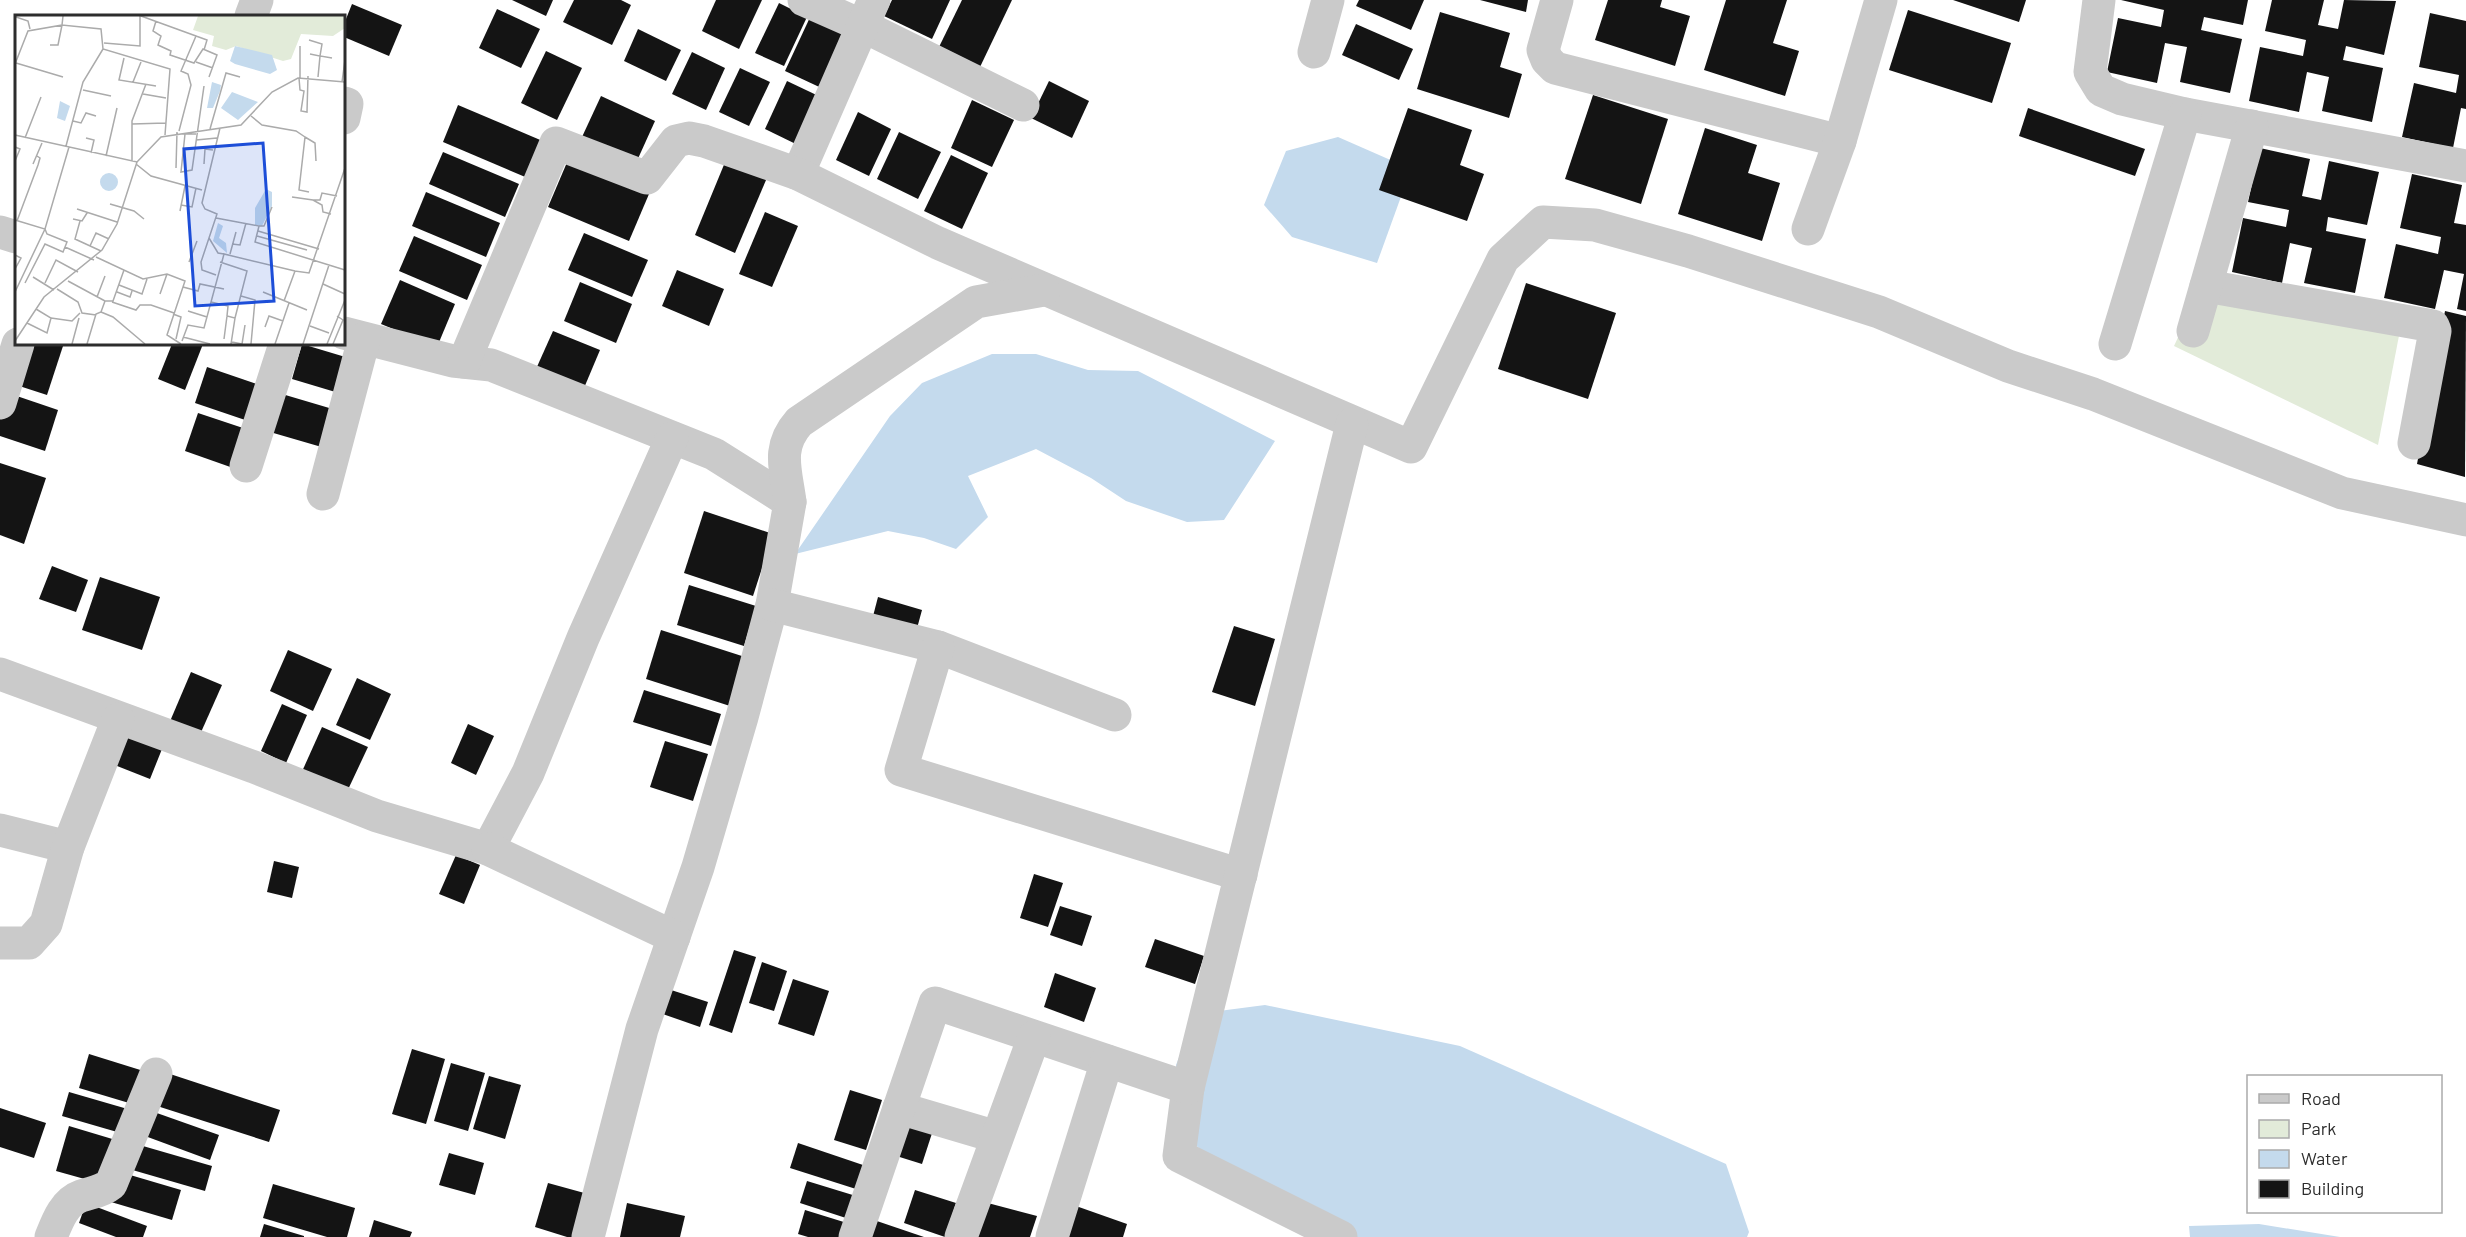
<svg xmlns="http://www.w3.org/2000/svg" width="2466" height="1237" font-family="Barlow,sans-serif">
<style>
.green{fill:#e2ebd9}
.water{fill:#c4daed}
.building{fill:#141414}
.lines{fill:none;stroke-linecap:round;stroke-linejoin:round}
.minor{stroke:#cacaca;stroke-width:33}
.inset-road{fill:none;stroke:#ababab;stroke-width:1.5}
.view{fill:#1d4ed8;fill-opacity:0.15;stroke:#1d4ed8;stroke-width:3}
.inset-edge{fill:none;stroke:#2d2d2d;stroke-width:3}
</style>
<rect width="100%" height="100%" fill="#fff"/>
<polygon class="green" points="2208,273 2402,320 2378,445 2174,346"/>
<g class="water">
<polygon points="1338,137 1411,169 1377,263 1292,237 1264,205 1286,151"/>
<polygon points="992,354 1036,354 1088,370 1138,371 1275,441 1224,520 1187,522 1126,501 1091,478 1036,449 968,476 988,517 956,549 924,538 888,531 795,554 890,416 922,383"/>
<polygon points="1265,1005 1460,1046 1726,1164 1749,1232 1747,1237 1357,1237 1220,1165 1179,1132 1176,1065 1196,1014"/>
<polygon points="2259,1224 2340,1237 2190,1237 2189,1226"/>
</g>
<g class="building">
<polygon points="512,0 553,0 546,16"/>
<polygon points="574,0 621,0 631,5 612,45 563,22"/>
<polygon points="716,0 762,0 739,49 702,31"/>
<polygon points="892,0 950,0 932,39 884,16"/>
<polygon points="962,0 1012,0 980,67 939,47"/>
<polygon points="1359,0 1424,0 1411,30 1356,6"/>
<polygon points="1480,0 1528,0 1526,12"/>
<polygon points="1608,0 1662,0 1660,7 1690,16 1675,66 1595,40"/>
<polygon points="1726,0 1787,0 1773,43 1799,51 1785,96 1704,70"/>
<polygon points="1953,0 2026,0 2019,22"/>
<polygon points="2121,0 2248,0 2243,25 2204,17 2201,30 2242,39 2230,93 2180,82 2187,47 2165,43 2157,83 2107,72 2118,18 2161,27 2164,10"/>
<polygon points="2272,0 2324,0 2318,25 2338,29 2344,0 2396,1 2384,55 2346,46 2343,60 2383,68 2372,122 2322,111 2329,77 2307,72 2299,112 2249,101 2260,47 2303,56 2306,40 2265,31"/>
<polygon points="779,3 807,17 784,66 755,53"/>
<polygon points="352,4 402,25 389,56 344,37 344,24"/>
<polygon points="497,9 540,29 521,68 479,48"/>
<polygon points="1908,10 2011,43 1992,103 1889,70"/>
<polygon points="1440,12 1510,33 1500,67 1522,74 1509,118 1417,89"/>
<polygon points="812,13 857,35 830,92 785,71"/>
<polygon points="2430,13 2466,21 2466,109 2461,108 2453,148 2402,137 2414,83 2456,93 2459,75 2419,67"/>
<polygon points="1356,24 1413,49 1399,80 1342,55"/>
<polygon points="638,29 681,50 666,81 624,61"/>
<polygon points="546,51 582,68 557,120 521,103"/>
<polygon points="692,52 725,68 706,110 672,94"/>
<polygon points="740,68 770,82 749,126 719,112"/>
<polygon points="787,81 827,100 804,148 765,129"/>
<polygon points="1049,81 1089,101 1072,138 1031,118"/>
<polygon points="1593,95 1668,119 1641,204 1565,179"/>
<polygon points="601,96 655,121 636,163 582,137"/>
<polygon points="972,100 1014,120 992,167 951,148"/>
<polygon points="458,105 545,142 530,179 443,142"/>
<polygon points="1408,108 1472,130 1460,165 1484,174 1467,221 1379,190"/>
<polygon points="2028,108 2145,149 2135,176 2019,136"/>
<polygon points="858,112 891,129 869,176 836,160"/>
<polygon points="1705,128 1757,145 1748,173 1780,183 1762,241 1678,214"/>
<polygon points="899,132 941,152 918,199 877,179"/>
<polygon points="2260,148 2310,159 2302,196 2321,200 2329,161 2379,172 2367,225 2328,217 2326,231 2366,239 2355,293 2304,283 2312,248 2290,243 2282,283 2232,272 2243,218 2286,227 2289,210 2248,202"/>
<polygon points="443,152 519,184 505,217 429,184"/>
<polygon points="728,155 769,173 735,253 695,235"/>
<polygon points="951,155 988,173 962,229 924,211"/>
<polygon points="568,160 649,194 629,241 548,207"/>
<polygon points="2412,174 2462,185 2454,223 2466,225 2466,311 2457,309 2464,274 2444,270 2435,309 2384,298 2396,244 2438,254 2441,237 2400,228"/>
<polygon points="426,192 500,223 486,257 412,226"/>
<polygon points="765,212 798,226 772,287 739,274"/>
<polygon points="584,233 648,260 632,297 568,270"/>
<polygon points="414,236 482,265 467,300 399,271"/>
<polygon points="677,270 724,289 709,326 662,306"/>
<polygon points="400,280 455,304 437,347 381,324"/>
<polygon points="580,282 632,304 616,343 564,321"/>
<polygon points="1526,283 1616,313 1588,399 1498,369"/>
<polygon points="2445,311 2466,316 2465,477 2417,464"/>
<polygon points="553,331 600,350 584,388 536,369"/>
<polygon points="23,344 55,344 63,346 47,395 10,383"/>
<polygon points="172,344 203,344 185,390 158,379"/>
<polygon points="302,344 352,359 342,394 292,379"/>
<polygon points="207,367 263,386 251,422 195,403"/>
<polygon points="8,393 58,410 45,451 0,436 0,419"/>
<polygon points="282,394 336,410 325,448 270,432"/>
<polygon points="198,413 249,430 236,469 185,451"/>
<polygon points="0,463 46,478 24,544 0,535"/>
<polygon points="704,511 773,534 753,596 684,573"/>
<polygon points="52,566 88,580 76,612 39,599"/>
<polygon points="100,577 160,597 142,650 82,630"/>
<polygon points="689,585 756,606 744,646 677,625"/>
<polygon points="878,597 922,610 916,632 872,620"/>
<polygon points="1234,626 1275,639 1255,706 1212,692"/>
<polygon points="661,630 745,657 730,706 646,679"/>
<polygon points="288,650 332,669 313,711 270,691"/>
<polygon points="191,672 222,685 198,739 168,726"/>
<polygon points="357,678 391,694 370,740 336,725"/>
<polygon points="644,690 721,714 711,746 633,722"/>
<polygon points="282,704 307,715 286,763 261,751"/>
<polygon points="127,724 166,739 150,779 112,764"/>
<polygon points="468,724 494,736 476,775 451,763"/>
<polygon points="322,727 368,747 345,796 300,776"/>
<polygon points="665,741 708,754 693,801 650,787"/>
<polygon points="456,855 480,865 464,904 439,894"/>
<polygon points="274,861 299,867 292,898 267,892"/>
<polygon points="1034,874 1063,883 1048,927 1020,918"/>
<polygon points="1060,906 1092,916 1082,946 1050,935"/>
<polygon points="1155,939 1204,956 1195,984 1145,967"/>
<polygon points="734,950 756,957 732,1033 709,1025"/>
<polygon points="762,962 787,971 774,1011 749,1003"/>
<polygon points="1055,973 1096,988 1084,1022 1044,1007"/>
<polygon points="793,979 829,991 814,1036 778,1024"/>
<polygon points="665,988 708,1002 700,1027 657,1012"/>
<polygon points="412,1049 445,1059 426,1124 392,1114"/>
<polygon points="89,1054 150,1073 139,1106 79,1088"/>
<polygon points="451,1063 485,1073 468,1131 434,1121"/>
<polygon points="164,1072 280,1110 269,1142 154,1105"/>
<polygon points="489,1076 521,1085 505,1139 473,1129"/>
<polygon points="850,1090 882,1100 866,1150 834,1140"/>
<polygon points="69,1092 131,1110 124,1134 62,1116"/>
<polygon points="0,1108 46,1123 34,1158 0,1147"/>
<polygon points="904,1111 936,1121 922,1164 890,1154"/>
<polygon points="154,1112 219,1135 210,1160 145,1136"/>
<polygon points="69,1126 119,1141 106,1185 56,1171"/>
<polygon points="798,1143 863,1165 856,1189 790,1168"/>
<polygon points="136,1144 212,1166 205,1191 129,1169"/>
<polygon points="449,1153 484,1163 475,1195 439,1185"/>
<polygon points="120,1172 181,1190 172,1220 111,1202"/>
<polygon points="807,1181 856,1196 849,1219 800,1203"/>
<polygon points="548,1183 588,1194 576,1237 567,1237 535,1227"/>
<polygon points="273,1184 355,1208 347,1237 327,1237 263,1218"/>
<polygon points="915,1190 956,1203 945,1237 904,1223"/>
<polygon points="984,1202 1037,1216 1030,1237 973,1237"/>
<polygon points="86,1203 147,1226 143,1237 116,1237 79,1223"/>
<polygon points="627,1203 685,1216 680,1237 620,1237"/>
<polygon points="1076,1206 1127,1224 1123,1237 1065,1237"/>
<polygon points="805,1210 847,1223 843,1237 808,1237 798,1234"/>
<polygon points="868,1218 924,1237 862,1237"/>
<polygon points="374,1220 412,1232 410,1237 369,1237"/>
<polygon points="264,1224 304,1236 304,1237 260,1237"/>
</g>
<g class="lines">
<g class="minor">
<polyline points="804,0 863,26 1023,105"/>
<polyline points="1557,0 1543,50 1547,60 1555,68 1840,141"/>
<polyline points="2099,0 2090,72 2101,90 2122,99 2185,114 2466,166"/>
<polyline points="251,16 257,0"/>
<polyline points="1314,52 1328,0"/>
<polyline points="344,103 347,104 344,118"/>
<polyline points="798,174 874,0"/>
<polyline points="1808,229 1840,141 1881,0"/>
<polyline points="0,232 16,237"/>
<polyline points="2206,286 2433,326 2435,331 2414,443"/>
<polyline points="2193,331 2252,126"/>
<polyline points="344,333 453,361 491,365 714,454 790,502 772,605 742,717 698,867 642,1029 588,1237"/>
<polyline points="2115,344 2185,114"/>
<polyline points="464,362 556,143 647,178 676,141 689,138 704,141 798,174 938,243 1411,447 1503,259 1543,222 1595,225 1688,251 1879,312 2008,366 2093,394 2342,493 2466,520"/>
<polyline points="0,403 18,344"/>
<polyline points="246,466 285,344"/>
<polyline points="323,494 364,339"/>
<path d="M790,502C786,470 776,448 799,422L976,302L1044,290"/>
<polyline points="772,605 938,647 1115,715"/>
<polyline points="938,647 901,770 1241,875"/>
<polyline points="0,674 254,767 377,816 488,849 528,773 583,638 672,438"/>
<polyline points="0,830 68,847"/>
<polyline points="488,849 674,937"/>
<polyline points="0,943 29,943 46,924 68,847 118,719"/>
<polyline points="1188,1088 1179,1156 1341,1237"/>
<polyline points="899,1108 997,1137"/>
<path d="M51,1237C57,1222 64,1202 81,1196C92,1192 101,1192 111,1184L156,1074"/>
<polyline points="855,1237 935,1003 1188,1088 1352,424"/>
<polyline points="961,1237 1034,1037"/>
<polyline points="1052,1237 1107,1061"/>
</g>
</g>
<g transform="translate(15 15)">
<rect width="330" height="330" fill="#fff"/>
<path d="M183,1H330V13L318,21L286,19L276,44L268,46L221,31L211,35L197,31L199,21L178,15Z" fill="#e2ebd9"/>
<path d="M220,31L257,40L262,55L255,59L220,49L215,46ZM197,67L206,70L205,76L198,93H192ZM217,77L243,87L223,105L206,93ZM45,86L55,91L50,106L42,103ZM85 167a9 9 0 1 1 18 0a9 9 0 1 1-18 0ZM251,174L257,177V191L247,211L240,210V193ZM203,208L208,211L204,223L211,228L212,238L198,226Z" fill="#c4daed"/>
<path class="inset-road" d="M126,1L181,21L166,56L173,59L176,70L164,116M1,2L13,6L15,14M141,6L138,16L146,21L143,30L156,36L155,40L179,48L188,34L202,40L194,62M181,21L192,25L189,35M294,25L307,29L305,41L317,43M89,28L125,31V1M35,30H43L47,10L86,14L88,34L155,54L150,120M285,31V63M295,39L305,41L303,62M109,43L104,65L141,71M181,47L198,53M1,48L48,62M0,49L13,16L47,10L48,1M284,63L285,75L289,76L286,96L292,97L293,61M118,67L126,47M327,67L330,45M68,75L96,81M128,79L151,83M236,101L247,110L281,116L290,122L284,175L294,177M58,106L66,108L71,98L81,101M117,109L151,108M195,114L211,58L225,62M181,119H170L166,157L177,155L189,71M0,120L122,147L146,122L226,110L257,77L283,63L330,67M290,122L300,128L301,146M10,123L26,82M71,123L79,125L76,138M181,125L202,123M51,131L68,67L88,34M0,132L5,134L0,146M91,141L102,93M117,146V106L131,69M18,149L27,128M121,149L136,161L187,175M189,149L190,134L198,135M161,153L162,117M277,182L298,185L307,190L308,197L316,199M298,185H305L307,178L322,181M95,189L119,196L129,204M166,190L177,192L181,173M62,194L102,207M165,196L170,171M201,203L244,211L240,227L330,255M58,204L67,206L72,198M0,205L30,214L32,219L52,227L48,237L30,229L10,268M2,206L23,150L25,143L22,141M65,206L60,224L86,236M244,211H249L257,192M243,216L304,234M242,221L292,235M194,223L203,238L209,239M217,229L225,230L231,208M75,231L81,218L94,224M50,232L79,245M215,239L221,217M0,240L6,243L0,254M81,242L128,264L152,259L170,266L152,320L166,329M174,247L182,226M205,247L232,256L220,303M201,260L187,255L186,247L202,199L190,194L187,188L205,113M18,262L39,275M53,266L90,286M30,268L41,245L63,257M308,269L330,279M104,270L127,279L132,264M168,272L183,276L185,269L209,274M42,274L63,287L67,298L81,300M0,277L30,214L54,132M102,277L115,282L117,276M248,277L292,295M145,279L152,259M226,281L240,285L236,329M82,282L90,261M269,286L280,256L294,258L330,153M97,287L121,295L125,290H136L159,298M196,287L213,291L212,301L220,303L216,329M173,296L192,302M86,297L98,302L130,329M158,299L166,302L161,324M36,303L57,306L65,298M12,308L32,318L36,303L21,294M295,311L314,318M250,312L254,301L268,306M168,322L195,329M209,324L212,301M0,326L29,282L87,235L102,209L122,147M167,326L173,310L189,313L209,239L280,256M217,327L227,329L230,310M57,329L64,303M72,329L81,299L86,297L90,286H98L109,255M260,329L274,288M288,329L314,250M312,329L330,285M318,329L328,305L322,301"/>
<path class="view" d="M248,128L259,286L180,291L169,134Z"/>
<rect width="330" height="330" class="inset-edge"/>
</g>
<rect x="2247" y="1075" width="195" height="138" fill="#ffffff" stroke="#ababab" stroke-width="1.5"/>
<rect x="2259" y="1094" width="30" height="9" fill="#cacaca" stroke="#ababab" stroke-width="1.5"/>
<text x="2301" y="1105" font-size="18" fill="#2d2d2d">Road</text>
<rect x="2259" y="1120" width="30" height="18" fill="#e2ebd9" stroke="#ababab" stroke-width="1.5"/>
<text x="2301" y="1135" font-size="18" fill="#2d2d2d">Park</text>
<rect x="2259" y="1150" width="30" height="18" fill="#c4daed" stroke="#ababab" stroke-width="1.5"/>
<text x="2301" y="1165" font-size="18" fill="#2d2d2d">Water</text>
<rect x="2259" y="1180" width="30" height="18" fill="#141414" stroke="#ababab" stroke-width="1.5"/>
<text x="2301" y="1195" font-size="18" fill="#2d2d2d">Building</text>
</svg>
